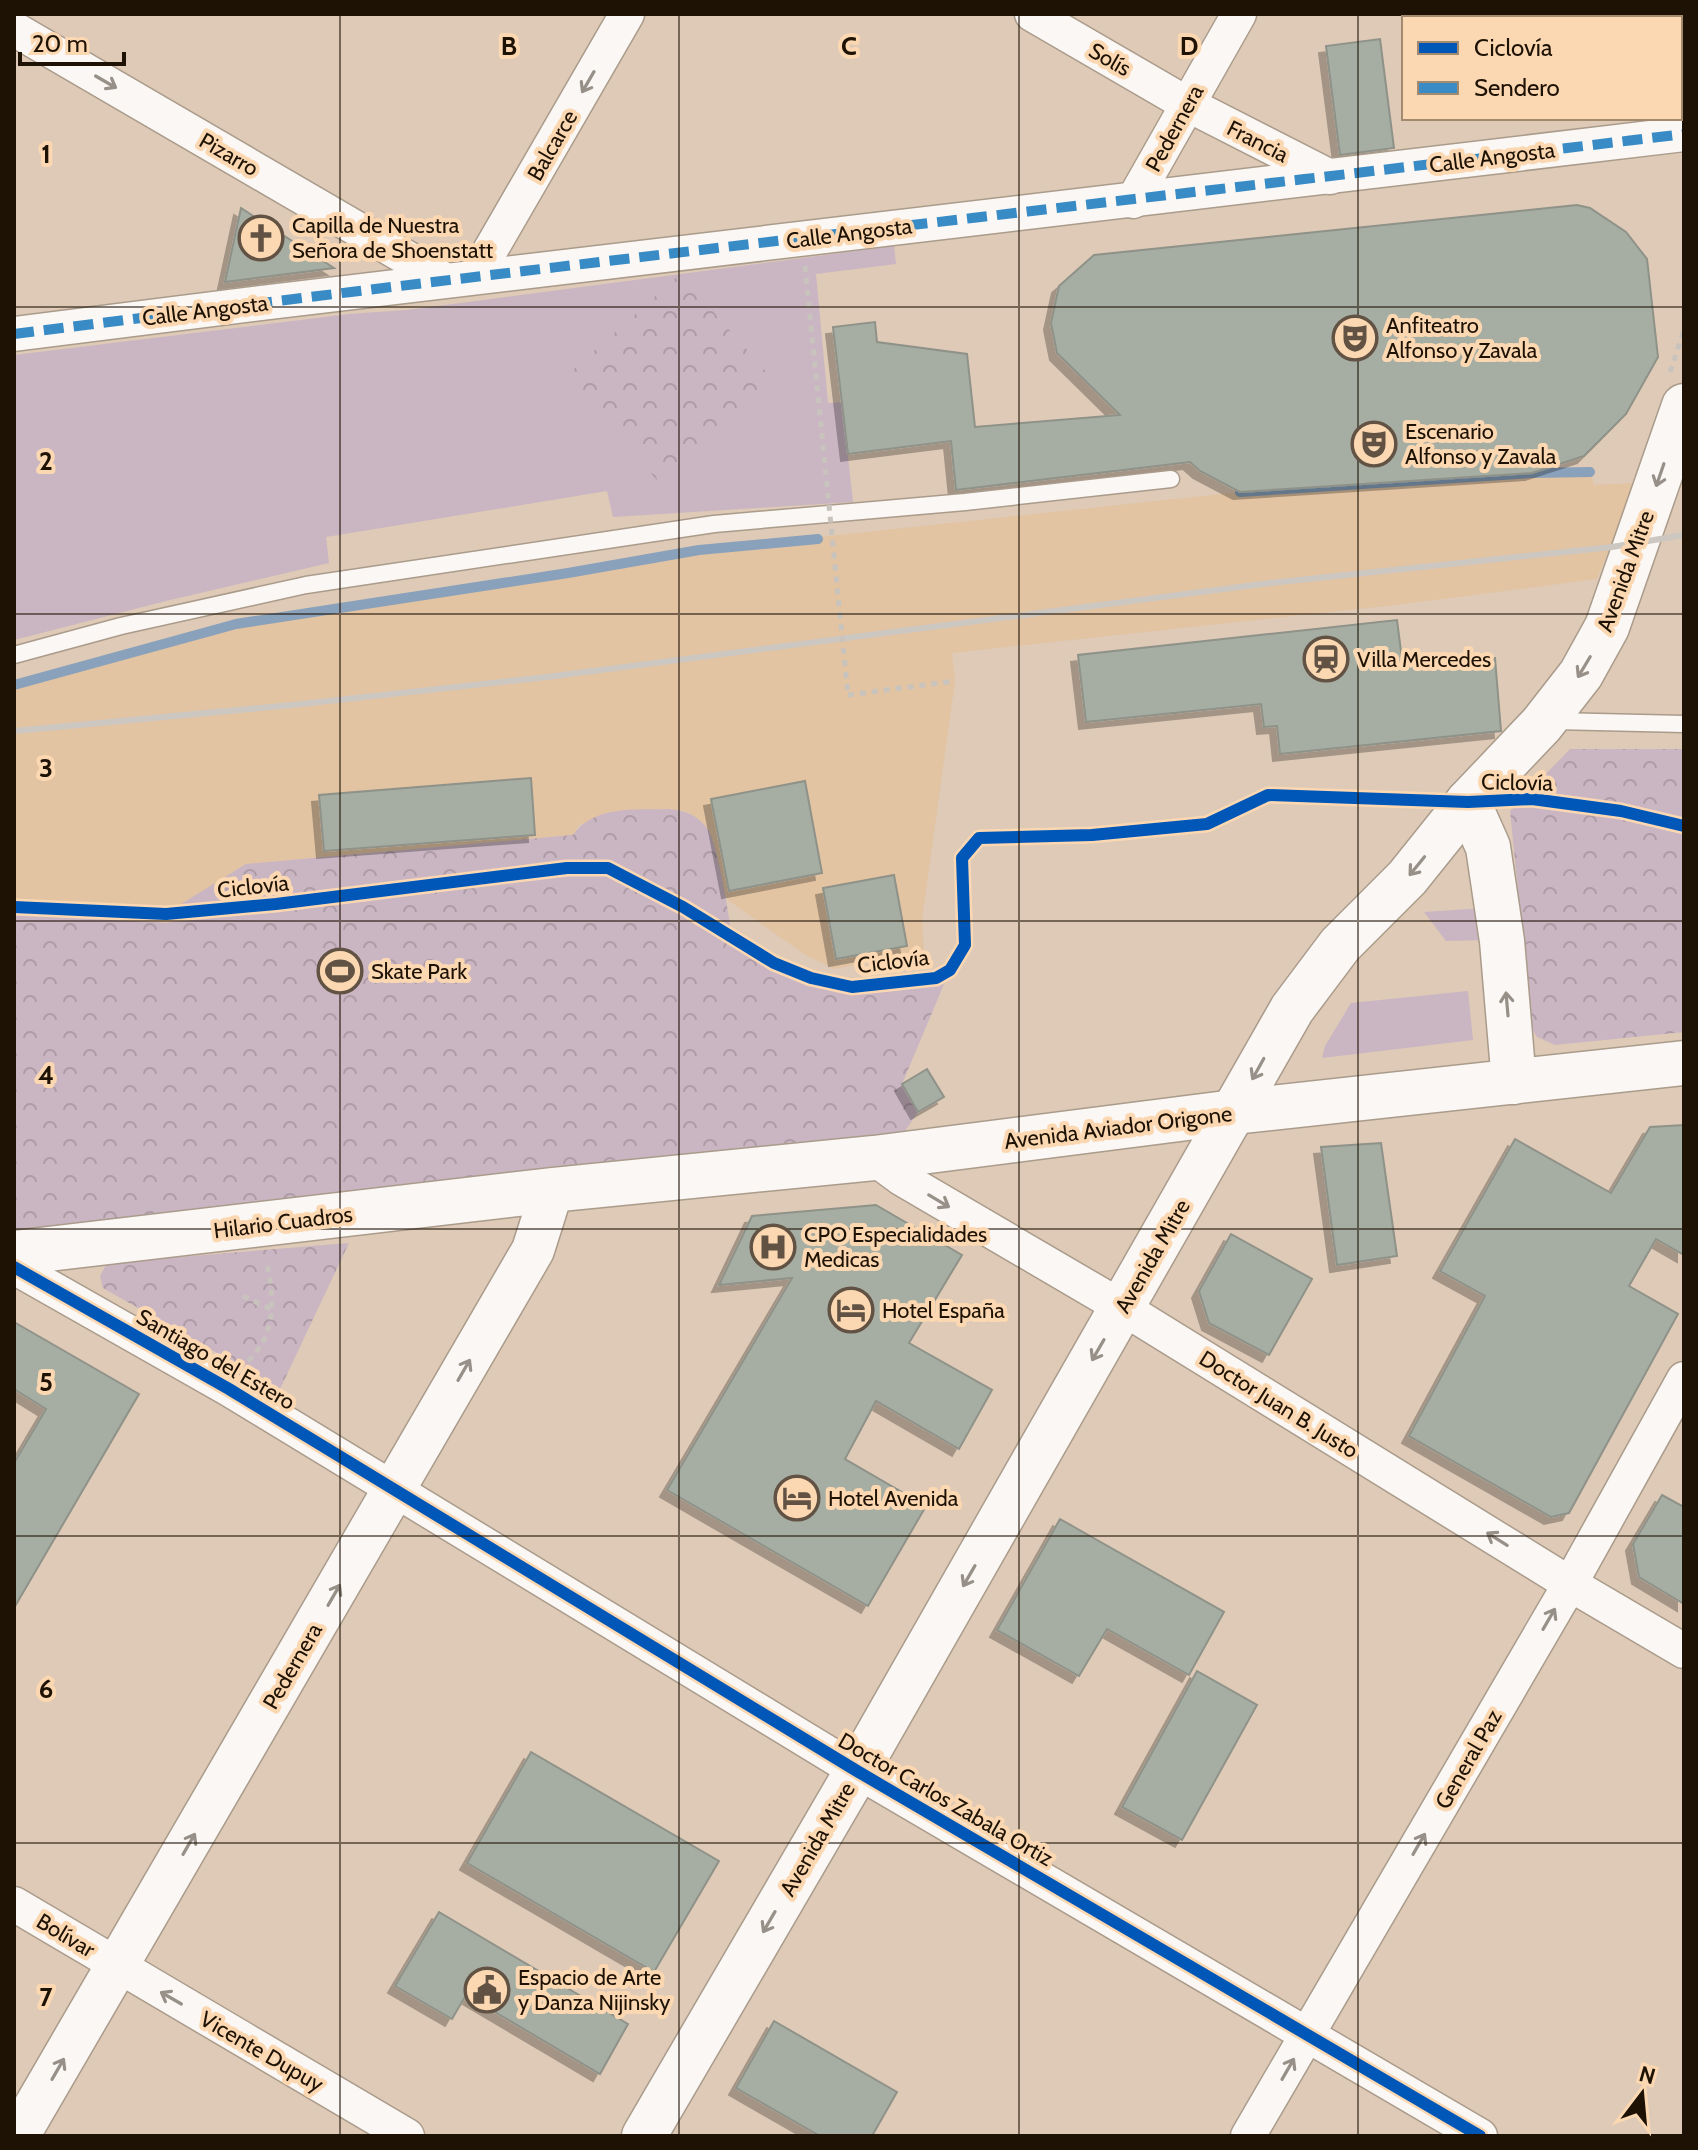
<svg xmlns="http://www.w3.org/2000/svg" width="1698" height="2150" font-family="Cabin,sans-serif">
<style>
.built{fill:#e2c3a2}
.green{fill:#cab5c3}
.park{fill:url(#park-crowns)}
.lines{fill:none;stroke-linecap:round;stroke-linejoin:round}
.stream{stroke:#89a1bb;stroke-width:10}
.building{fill:#a6ada3;stroke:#8f9288;stroke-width:2;filter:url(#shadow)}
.service-casing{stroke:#aa9b8b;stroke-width:19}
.minor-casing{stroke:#aa9b8b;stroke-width:37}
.tertiary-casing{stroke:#aa9b8b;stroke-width:45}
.secondary-casing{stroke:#aa9b8b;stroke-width:47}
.primary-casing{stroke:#aa9b8b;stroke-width:47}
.path{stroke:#c9c3bd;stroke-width:5;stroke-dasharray:6 6;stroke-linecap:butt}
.service{stroke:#faf7f4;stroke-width:16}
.minor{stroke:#faf7f4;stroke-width:34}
.tertiary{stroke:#faf7f4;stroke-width:42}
.secondary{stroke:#faf7f4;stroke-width:44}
.primary{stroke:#faf7f4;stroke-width:44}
.rail{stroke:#cdc7c1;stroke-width:6}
.path-bridge{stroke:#c9c3bd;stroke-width:5;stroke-dasharray:6 6;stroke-linecap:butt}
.quiet{stroke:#388bc5;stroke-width:10;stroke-dasharray:20 10;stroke-linecap:butt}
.cycleway-casing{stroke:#fcd8b2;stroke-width:17}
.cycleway{stroke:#0057b8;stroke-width:12}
.oneway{stroke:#979088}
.grid{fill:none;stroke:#1e1205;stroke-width:2;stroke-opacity:0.55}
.labels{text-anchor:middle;stroke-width:8;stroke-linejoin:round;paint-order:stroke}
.street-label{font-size:22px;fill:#1e1205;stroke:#fcd8b2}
.poi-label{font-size:22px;fill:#1e1205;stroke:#fcd8b2;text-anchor:start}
.grid-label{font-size:26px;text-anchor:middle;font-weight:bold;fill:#1e1205;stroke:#fcd8b2;stroke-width:8;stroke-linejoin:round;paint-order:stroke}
</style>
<defs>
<pattern id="park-crowns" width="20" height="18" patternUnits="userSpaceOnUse" patternTransform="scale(2)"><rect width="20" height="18" fill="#cab5c3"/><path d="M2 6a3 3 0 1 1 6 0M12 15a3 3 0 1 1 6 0" fill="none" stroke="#ad9ba6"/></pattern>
<filter id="shadow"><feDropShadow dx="-7" dy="7" stdDeviation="0" flood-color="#0004"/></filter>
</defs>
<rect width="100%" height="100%" fill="#decab6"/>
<polygon class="built" points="1590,472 1594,485 1636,483 1597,579 1395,605 952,653 955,681 922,919 924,952 834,969 804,954 728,900 689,812 669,809 640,810 580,824 573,835 246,864 166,914 14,907 14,685 236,624 568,573 699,550 1240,492 1532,473"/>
<g class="green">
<polygon points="894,246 896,264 816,274 828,403 842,402 853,502 613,517 607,491 326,537 329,563 166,601 14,640 14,355 349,314 407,310"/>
<polygon points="1484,908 1488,940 1446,941 1424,912"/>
<polygon points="1468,991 1473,1040 1322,1058 1325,1046 1351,1003"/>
</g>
<g class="park">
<polygon points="680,274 779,386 664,488 565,377"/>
<polygon points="1570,749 1684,749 1684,1032 1555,1045 1537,1037 1532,1029 1510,811"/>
<path d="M669,809C685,811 696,814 707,828C717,839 730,920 732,939L774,963L811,978L852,987L936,978L950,970L902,1084L918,1112L901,1137L14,1238V907L165,914L246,864L573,835C594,805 635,810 669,809Z"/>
<polygon points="349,1243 280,1389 103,1288 100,1276 107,1263"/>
</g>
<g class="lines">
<g class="stream">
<polyline points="1240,492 1532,473 1590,472"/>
<polyline points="14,685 236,624 568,573 699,550 818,539"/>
</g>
</g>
<g class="building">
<polygon points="1380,39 1394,148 1340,155 1326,46"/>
<polygon points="1577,205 1590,208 1626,232 1647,259 1658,357 1626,414 1584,456 1532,473 1240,492 1200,471 1190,462 956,490 951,441 848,454 833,327 875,322 877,342 967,354 975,427 1120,415 1057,353 1051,323 1059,286 1094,255"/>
<polygon points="241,208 334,268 225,282"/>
<polygon points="1397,620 1403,667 1495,658 1501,731 1280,754 1277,726 1264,727 1261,704 1086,722 1078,655"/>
<polygon points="531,778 535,835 324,851 319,795"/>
<polygon points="805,781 822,873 729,891 711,799"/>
<polygon points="894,875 907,946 836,959 823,888"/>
<polygon points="927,1069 944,1097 918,1112 902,1084"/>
<polygon points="1684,1125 1684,1255 1656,1239 1629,1286 1678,1314 1569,1513 1551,1517 1409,1436 1485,1296 1440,1271 1515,1139 1611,1193 1650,1127"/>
<polygon points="1381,1143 1397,1256 1337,1265 1321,1147"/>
<polygon points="876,1205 962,1255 909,1343 992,1390 959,1449 876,1401 845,1459 926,1506 868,1606 667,1490 792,1278 719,1285 752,1216"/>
<polygon points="1231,1234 1312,1279 1269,1355 1209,1323 1199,1291"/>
<polygon points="14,1322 139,1394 14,1608 14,1463 46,1409 14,1389"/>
<polygon points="1662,1495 1684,1507 1684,1604 1639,1577 1633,1544"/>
<polygon points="1060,1519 1224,1612 1189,1675 1107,1629 1079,1676 997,1630"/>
<polygon points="1197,1671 1257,1705 1182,1840 1122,1807"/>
<polygon points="531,1752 719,1861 654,1972 467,1863"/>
<polygon points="439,1912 628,2024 600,2074 466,1995 452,2019 395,1986"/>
<polygon points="774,2021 897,2092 872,2136 820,2136 736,2088"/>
</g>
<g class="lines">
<g class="service-casing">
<g id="service">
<polyline points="14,655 121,626 306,585 714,524 965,502 1171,479"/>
<polyline points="1554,721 1684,724"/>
</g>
</g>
<g class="minor-casing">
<g id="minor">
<polyline points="1032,14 1187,104 1330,177"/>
<polyline points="14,29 443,279"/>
<polyline points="1133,201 1239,14"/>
<polyline points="476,275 627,14"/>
<path d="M14,334C570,263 1127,201 1684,134"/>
<polyline points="874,1158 901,1178 1123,1308 1570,1584 1684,1651"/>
<polyline points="14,1267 229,1389 857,1771 1480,2136"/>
<polyline points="14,1904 407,2136"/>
<polyline points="1248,2136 1570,1584 1684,1379"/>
</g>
</g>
<g class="tertiary-casing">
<polyline id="tertiary" points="18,2136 533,1250 552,1190"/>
</g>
<g class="secondary-casing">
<g id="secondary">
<polyline points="1468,802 1488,847 1502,941 1514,1082"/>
<polyline points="644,2136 857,1771 1292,1009 1340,945 1407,878 1468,802 1542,724 1581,674 1607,627 1684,406"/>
</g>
</g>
<g class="primary-casing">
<polyline id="primary" points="14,1253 552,1190 874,1158 1234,1112 1684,1063"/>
</g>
<g class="path">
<polyline points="1670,372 1684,330"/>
<polyline points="848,695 955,681"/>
<polyline points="243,1296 273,1310"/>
<path d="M248,1361C277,1334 274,1299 267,1263"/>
</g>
<use href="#service" class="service"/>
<use href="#minor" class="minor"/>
<use href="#tertiary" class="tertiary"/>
<use href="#secondary" class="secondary"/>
<use href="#primary" class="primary"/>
<polyline class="rail" points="14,731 292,705 547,677 1270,583 1612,547 1684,535"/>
<polyline class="path-bridge" points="805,266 848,695"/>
<path class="quiet" d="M14,334C570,263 1127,201 1684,134"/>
<g class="cycleway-casing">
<g id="cycleway">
<polyline points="14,907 166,914 276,904 567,868 608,868 683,907 774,963 811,978 852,987 936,978 950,970 965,945 962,858 979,838 1092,835 1207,824 1268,795 1468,802 1532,799 1621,811 1684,826"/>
<polyline points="14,1267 229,1389 857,1771 1480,2136"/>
</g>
</g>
<use href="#cycleway" class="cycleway"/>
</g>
<defs><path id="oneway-shaft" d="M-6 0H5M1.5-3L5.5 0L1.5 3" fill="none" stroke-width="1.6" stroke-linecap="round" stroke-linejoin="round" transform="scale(2)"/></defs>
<g class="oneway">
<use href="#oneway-shaft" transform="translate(106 82) rotate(30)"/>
<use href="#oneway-shaft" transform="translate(588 82) rotate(120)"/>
<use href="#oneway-shaft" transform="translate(1660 475) rotate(109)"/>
<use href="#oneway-shaft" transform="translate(1584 667) rotate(121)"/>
<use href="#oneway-shaft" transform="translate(1417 866) rotate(129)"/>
<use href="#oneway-shaft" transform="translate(1507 1004) rotate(-95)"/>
<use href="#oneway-shaft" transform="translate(1258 1069) rotate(119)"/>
<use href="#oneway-shaft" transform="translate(939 1201) rotate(31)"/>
<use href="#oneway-shaft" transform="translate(1098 1350) rotate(120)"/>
<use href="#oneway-shaft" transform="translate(464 1370) rotate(-60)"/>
<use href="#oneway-shaft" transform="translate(1497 1539) rotate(-148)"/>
<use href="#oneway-shaft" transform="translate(969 1576) rotate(120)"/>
<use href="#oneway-shaft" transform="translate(334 1595) rotate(-60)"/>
<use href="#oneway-shaft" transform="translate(1549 1619) rotate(-60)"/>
<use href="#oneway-shaft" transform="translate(189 1844) rotate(-60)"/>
<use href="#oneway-shaft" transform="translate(1419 1844) rotate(-60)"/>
<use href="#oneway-shaft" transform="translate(769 1922) rotate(120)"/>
<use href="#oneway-shaft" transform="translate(171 1998) rotate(-150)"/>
<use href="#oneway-shaft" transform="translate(58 2069) rotate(-60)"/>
<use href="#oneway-shaft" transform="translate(1288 2069) rotate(-60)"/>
</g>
<path class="grid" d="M340,14V2136M679,14V2136M1019,14V2136M1358,14V2136M14,307H1684M14,614H1684M14,921H1684M14,1229H1684M14,1536H1684M14,1843H1684"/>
<defs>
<g id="church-ring" transform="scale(2.3)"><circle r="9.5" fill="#fcd8b2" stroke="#615243" stroke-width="1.5"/><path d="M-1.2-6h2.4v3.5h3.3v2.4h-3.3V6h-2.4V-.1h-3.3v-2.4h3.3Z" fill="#615243"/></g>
<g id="theatre-ring" transform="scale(2.3)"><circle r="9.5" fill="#fcd8b2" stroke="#615243" stroke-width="1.5"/><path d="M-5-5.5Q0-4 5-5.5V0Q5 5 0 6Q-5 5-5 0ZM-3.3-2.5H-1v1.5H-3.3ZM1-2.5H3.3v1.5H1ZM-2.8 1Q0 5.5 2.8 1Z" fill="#615243"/></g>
<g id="station-ring" transform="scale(2.3)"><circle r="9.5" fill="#fcd8b2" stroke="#615243" stroke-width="1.5"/><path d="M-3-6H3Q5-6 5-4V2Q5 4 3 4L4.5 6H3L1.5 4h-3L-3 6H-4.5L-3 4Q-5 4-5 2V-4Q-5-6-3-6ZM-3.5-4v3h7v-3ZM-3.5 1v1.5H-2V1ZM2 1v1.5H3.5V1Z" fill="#615243"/></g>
<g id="stadium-ring" transform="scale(2.3)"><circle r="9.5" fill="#fcd8b2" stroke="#615243" stroke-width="1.5"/><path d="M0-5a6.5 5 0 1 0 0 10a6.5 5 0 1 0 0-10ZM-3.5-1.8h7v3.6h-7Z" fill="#615243"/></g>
<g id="hospital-ring" transform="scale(2.3)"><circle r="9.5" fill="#fcd8b2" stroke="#615243" stroke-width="1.5"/><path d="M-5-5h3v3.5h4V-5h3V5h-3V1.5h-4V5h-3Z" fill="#615243"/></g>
<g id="hotel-ring" transform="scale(2.3)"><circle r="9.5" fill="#fcd8b2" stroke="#615243" stroke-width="1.5"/><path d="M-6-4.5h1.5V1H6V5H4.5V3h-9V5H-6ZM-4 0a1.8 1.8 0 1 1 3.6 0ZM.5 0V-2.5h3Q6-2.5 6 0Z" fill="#615243"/></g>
<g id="civic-ring" transform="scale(2.3)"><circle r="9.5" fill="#fcd8b2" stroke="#615243" stroke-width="1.5"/><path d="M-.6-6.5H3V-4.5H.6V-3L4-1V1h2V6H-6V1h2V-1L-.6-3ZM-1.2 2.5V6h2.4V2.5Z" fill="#615243"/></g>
</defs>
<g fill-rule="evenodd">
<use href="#church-ring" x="261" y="238"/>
<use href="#theatre-ring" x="1355" y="338"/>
<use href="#theatre-ring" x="1374" y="444"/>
<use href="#station-ring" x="1326" y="659"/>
<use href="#stadium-ring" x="340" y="971"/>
<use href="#hospital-ring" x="773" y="1247"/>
<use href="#hotel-ring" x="851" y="1310"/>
<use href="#hotel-ring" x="797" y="1498"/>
<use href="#civic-ring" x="487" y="1990"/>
</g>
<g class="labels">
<g class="street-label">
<text transform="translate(1110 59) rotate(30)" y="8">Solís</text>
<text transform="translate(1174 128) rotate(-61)" y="8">Pedernera</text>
<text transform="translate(1258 141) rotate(27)" y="8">Francia</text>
<text transform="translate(552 145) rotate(-60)" y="8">Balcarce</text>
<text transform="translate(229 154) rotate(30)" y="8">Pizarro</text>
<text transform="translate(1492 157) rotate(-7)" y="8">Calle Angosta</text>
<text transform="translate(849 233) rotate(-7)" y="8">Calle Angosta</text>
<text transform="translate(205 310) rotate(-7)" y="8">Calle Angosta</text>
<text transform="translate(1625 571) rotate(-70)" y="8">Avenida Mitre</text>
<text transform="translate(1517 782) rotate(1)" y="8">Ciclovía</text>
<text transform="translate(253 886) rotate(-6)" y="8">Ciclovía</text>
<text transform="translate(893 961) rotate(-7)" y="8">Ciclovía</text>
<text transform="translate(1118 1127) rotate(-7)" y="8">Avenida Aviador Origone</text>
<text transform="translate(283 1222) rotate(-7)" y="8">Hilario Cuadros</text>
<text transform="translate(1152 1256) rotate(-60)" y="8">Avenida Mitre</text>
<text transform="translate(216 1359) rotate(30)" y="8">Santiago del Estero</text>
<text transform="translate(1279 1404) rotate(32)" y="8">Doctor Juan B. Justo</text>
<text transform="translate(292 1666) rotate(-60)" y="8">Pedernera</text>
<text transform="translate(1468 1759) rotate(-60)" y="8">General Paz</text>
<text transform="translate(946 1799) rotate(30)" y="8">Doctor Carlos Zabala Ortiz</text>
<text transform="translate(817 1839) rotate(-60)" y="8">Avenida Mitre</text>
<text transform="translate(66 1935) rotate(31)" y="8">Bolívar</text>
<text transform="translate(262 2051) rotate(30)" y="8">Vicente Dupuy</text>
</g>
<g class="poi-label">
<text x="292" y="233">Capilla de Nuestra<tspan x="292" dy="25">Señora de Shoenstatt</tspan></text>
<text x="1386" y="333">Anfiteatro<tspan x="1386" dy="25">Alfonso y Zavala</tspan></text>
<text x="1405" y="439">Escenario<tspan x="1405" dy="25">Alfonso y Zavala</tspan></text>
<text x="1357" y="667">Villa Mercedes</text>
<text x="371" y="979">Skate Park</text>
<text x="804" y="1242">CPO Especialidades<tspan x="804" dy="25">Medicas</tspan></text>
<text x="882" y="1318">Hotel España</text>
<text x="828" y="1506">Hotel Avenida</text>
<text x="518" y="1985">Espacio de Arte<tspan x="518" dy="25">y Danza Nijinsky</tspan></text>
</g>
</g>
<g class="grid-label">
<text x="509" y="55">B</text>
<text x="849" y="55">C</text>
<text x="1189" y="55">D</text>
<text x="46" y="163">1</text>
<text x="46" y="470">2</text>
<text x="46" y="777">3</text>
<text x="46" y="1084">4</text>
<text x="46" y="1391">5</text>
<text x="46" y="1698">6</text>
<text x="46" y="2006">7</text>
</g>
<rect width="1698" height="2150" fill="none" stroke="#1e1205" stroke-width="32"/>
<rect x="1402" y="16" width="280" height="104" fill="#fcd8b2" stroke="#a3896d" stroke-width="2"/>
<rect x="1418" y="42" width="40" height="12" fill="#0057b8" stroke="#a3896d" stroke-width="2"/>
<text x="1474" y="56" font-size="24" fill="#1e1205">Ciclovía</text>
<rect x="1418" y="82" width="40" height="12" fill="#388bc5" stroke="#a3896d" stroke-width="2"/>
<text x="1474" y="96" font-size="24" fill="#1e1205">Sendero</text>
<g transform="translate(1642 2094) rotate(16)" stroke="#fcd8b2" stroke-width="6" paint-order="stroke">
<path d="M0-6L14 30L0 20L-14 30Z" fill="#1e1205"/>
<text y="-12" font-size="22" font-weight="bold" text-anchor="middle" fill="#1e1205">N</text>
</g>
<path d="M20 52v12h104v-12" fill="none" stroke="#1e1205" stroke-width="4"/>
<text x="32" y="52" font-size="24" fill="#1e1205" stroke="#fcd8b2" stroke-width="6" paint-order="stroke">20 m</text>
</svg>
